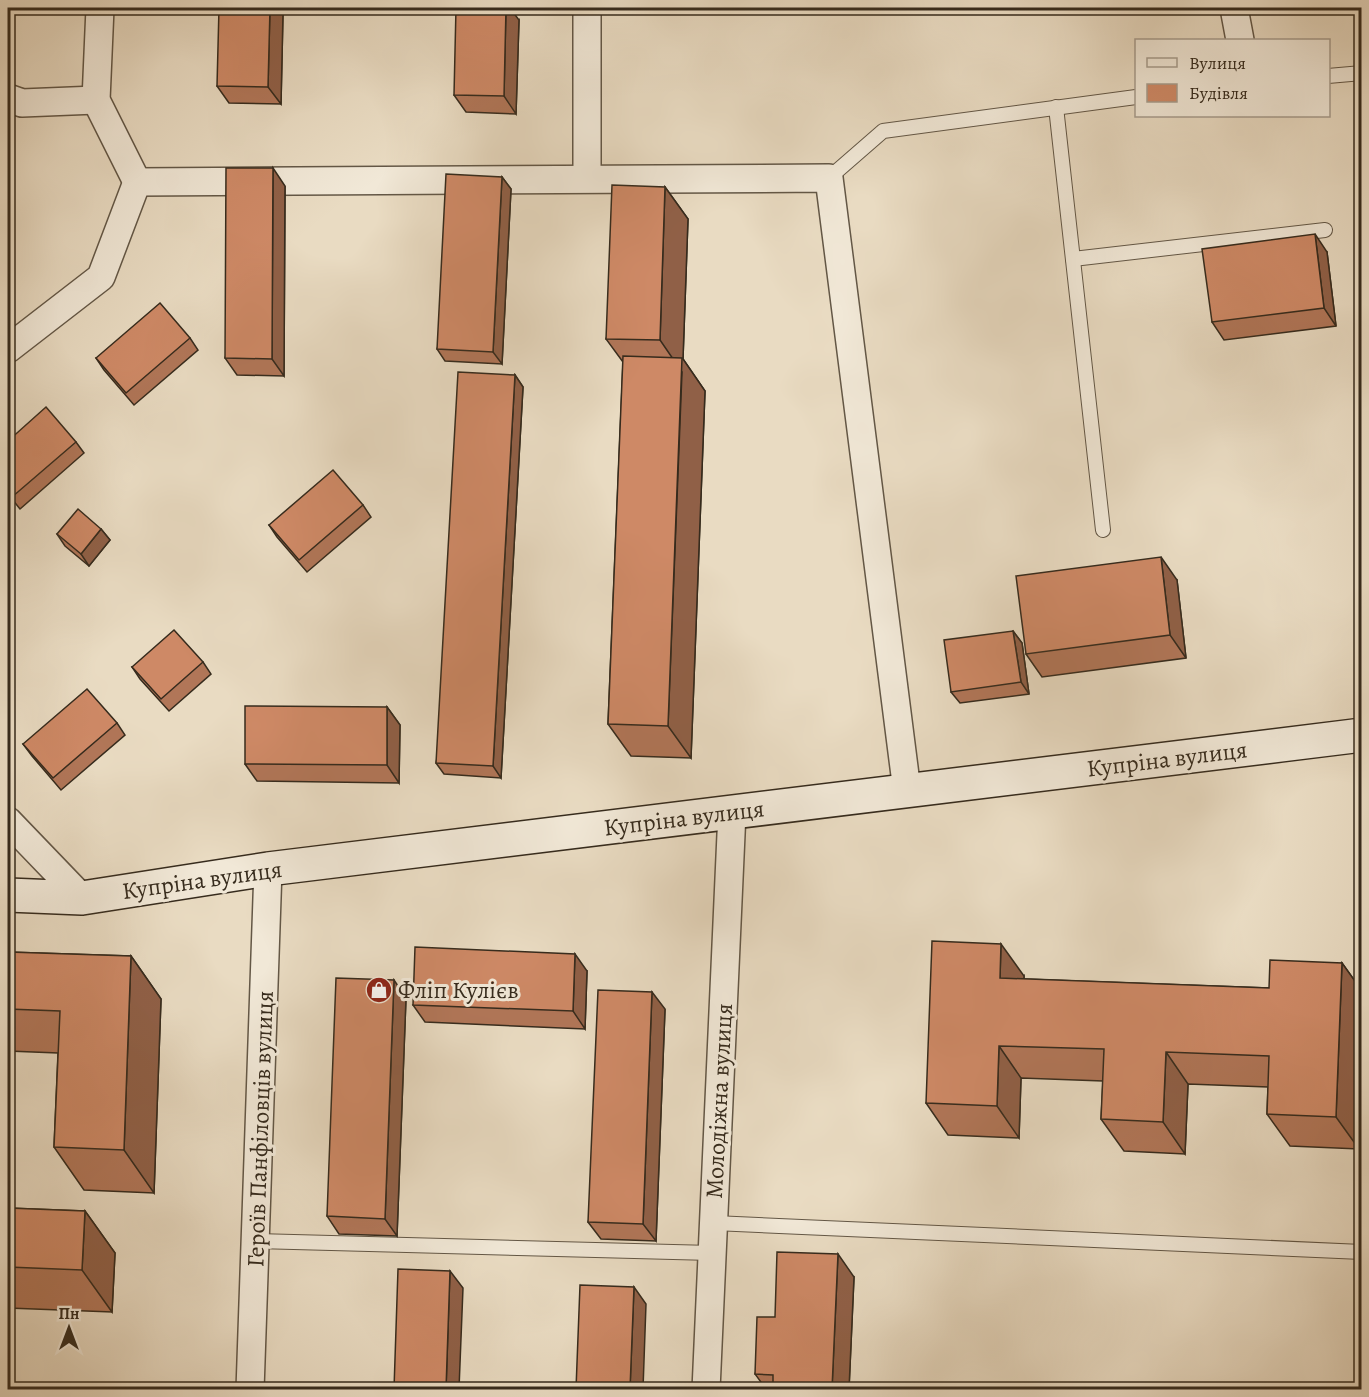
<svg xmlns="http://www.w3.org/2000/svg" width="1369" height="1397" font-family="Alegreya,serif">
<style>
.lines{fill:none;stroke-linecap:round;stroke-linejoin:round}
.lane-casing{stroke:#635746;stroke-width:16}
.street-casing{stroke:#635746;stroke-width:30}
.secondary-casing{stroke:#362b1d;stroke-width:36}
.lane{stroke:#f1e8d7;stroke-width:14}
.street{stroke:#f1e8d7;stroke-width:27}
.secondary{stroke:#f1e8d7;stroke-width:33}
.wall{fill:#b17658;stroke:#362b1d;stroke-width:1.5}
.shaded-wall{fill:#906047;stroke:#362b1d;stroke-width:1.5}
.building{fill:#ce8966;stroke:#362b1d;stroke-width:1.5}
.labels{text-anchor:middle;stroke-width:6;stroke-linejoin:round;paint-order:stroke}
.street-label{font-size:24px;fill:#362b1d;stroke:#f1e8d7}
.poi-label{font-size:24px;fill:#362b1d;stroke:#f1e8d7;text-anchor:start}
</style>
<rect width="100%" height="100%" fill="#e9dbc2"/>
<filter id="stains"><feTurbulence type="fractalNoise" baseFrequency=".00333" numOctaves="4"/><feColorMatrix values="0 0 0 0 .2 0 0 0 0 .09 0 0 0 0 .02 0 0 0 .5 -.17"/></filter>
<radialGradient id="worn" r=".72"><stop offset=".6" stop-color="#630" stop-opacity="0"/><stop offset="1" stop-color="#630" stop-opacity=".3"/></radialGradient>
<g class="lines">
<g class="lane-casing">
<g id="lane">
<polyline points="1328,76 1362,73"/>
<polyline points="1056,107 1103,530"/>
<polyline points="829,178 883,131 1136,97"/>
<polyline points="1073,259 1325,230"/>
<polyline points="714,1223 1362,1252"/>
<polyline points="256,1241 712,1253"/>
</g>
</g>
<g class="street-casing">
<g id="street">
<polyline points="100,8 96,100 137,182"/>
<polyline points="587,8 587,177"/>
<polyline points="1234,8 1240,40"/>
<polyline points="8,98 22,103 96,100"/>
<polyline points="137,182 829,178 907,791"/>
<polyline points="8,349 101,277 137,182"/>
<polyline points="8,821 82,898"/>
<polyline points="250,1390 268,869"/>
<polyline points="706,1390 732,812"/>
</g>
</g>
<g class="secondary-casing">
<polyline id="secondary" points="8,895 82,898 268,869 1362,735"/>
</g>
<use href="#lane" class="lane"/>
<use href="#street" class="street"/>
<use href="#secondary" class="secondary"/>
</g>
<g class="wall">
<polygon points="283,13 281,104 229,103 217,86"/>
<polygon points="519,20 516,114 466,112 454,95"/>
<polygon points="502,177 511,189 502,364 445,361 437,349"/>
<polygon points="285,186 284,376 237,375 225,358"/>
<polygon points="665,187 688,219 683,359 705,391 691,758 631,756 608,724 623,362 606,339"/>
<polygon points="1327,252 1336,326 1224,340 1212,322"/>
<polygon points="190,338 198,350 134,405 104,370 96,358"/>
<polygon points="515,375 523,387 501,778 444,774 436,763"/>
<polygon points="8,441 76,442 84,453 20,509 8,494"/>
<polygon points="363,505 371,517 307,572 277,537 269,525"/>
<polygon points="101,529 110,540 89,566 65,546 57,534"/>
<polygon points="1177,580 1186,658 1042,677 1026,654"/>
<polygon points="1013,631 1022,643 1029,694 960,703 951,692"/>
<polygon points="203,662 211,674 169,711 140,679 132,667"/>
<polygon points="387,707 400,725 399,783 257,781 245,764"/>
<polygon points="117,723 125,735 61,790 32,756 23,744"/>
<polygon points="8,952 131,956 161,999 154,1193 84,1190 54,1147 58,1053 8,1051"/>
<polygon points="1342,963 1362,991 1362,1074 1359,1149 1290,1146 1267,1114 1268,1087 1188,1084 1185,1154 1124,1151 1101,1119 1103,1081 1021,1078 1019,1138 948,1135 926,1103 1024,976 1024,979 1269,988"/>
<polygon points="587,971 585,1029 425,1022 413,1005"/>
<polygon points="406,998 397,1236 339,1234 327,1216"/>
<polygon points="665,1009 656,1241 601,1239 588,1222"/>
<polygon points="8,1208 85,1211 115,1253 112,1312 8,1308"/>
<polygon points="854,1277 849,1389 766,1389 755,1374 775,1317"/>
</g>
<g class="shaded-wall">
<polygon points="270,8 279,8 283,13 281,104 268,87"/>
<polygon points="506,8 510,8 519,20 516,114 504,96"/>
<polygon points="273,168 285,186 284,376 272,359"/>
<polygon points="502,177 511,189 502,364 493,352"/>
<polygon points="665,187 688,219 683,359 705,391 691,758 668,726 682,372 660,340"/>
<polygon points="1315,234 1327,252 1336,326 1324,308"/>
<polygon points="515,375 523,387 501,778 493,766"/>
<polygon points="101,529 110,540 89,566 81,554"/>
<polygon points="1161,557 1177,580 1186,658 1170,635"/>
<polygon points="1013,631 1022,643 1029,694 1021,682"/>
<polygon points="387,707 400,725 399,783 387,765"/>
<polygon points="1001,944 1024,976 1023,1010 1000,978"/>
<polygon points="575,954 587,971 585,1029 573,1011"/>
<polygon points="131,956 161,999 154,1193 124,1150"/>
<polygon points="1342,963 1362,991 1362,1074 1359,1149 1336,1117"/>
<polygon points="394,980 406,998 397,1236 385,1219"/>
<polygon points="652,992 665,1009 656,1241 643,1224"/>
<polygon points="999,1046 1021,1078 1019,1138 997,1106"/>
<polygon points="1166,1052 1188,1084 1185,1154 1163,1122"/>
<polygon points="85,1211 115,1253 112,1312 82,1270"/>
<polygon points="838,1254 854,1277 849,1389 832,1389"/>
<polygon points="450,1271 463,1288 459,1389 446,1389"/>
<polygon points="634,1287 646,1304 643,1389 630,1389"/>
</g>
<g class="building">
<polygon points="219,8 270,8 268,87 217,86"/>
<polygon points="456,8 506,8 504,96 454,95"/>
<polygon points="226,168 273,168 272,359 225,358"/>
<polygon points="446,174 502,177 493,352 437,349"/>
<polygon points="612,185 665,187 660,340 606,339"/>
<polygon points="1315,234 1324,308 1212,322 1202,249"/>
<polygon points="160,303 190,338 126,393 96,358"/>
<polygon points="623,356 682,358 668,726 608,724"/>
<polygon points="458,372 515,375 493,766 436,763"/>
<polygon points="46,407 76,442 12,497 8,492 8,441"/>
<polygon points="333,470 363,505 299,560 269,525"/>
<polygon points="78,509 101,529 81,554 57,534"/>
<polygon points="1161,557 1170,635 1026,654 1016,576"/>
<polygon points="174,630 203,662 161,699 132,667"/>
<polygon points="1013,631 1021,682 951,692 944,640"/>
<polygon points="87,689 117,723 53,778 23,744"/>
<polygon points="245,706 387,707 387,765 245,764"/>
<polygon points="932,941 1001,944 1000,978 1269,988 1270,960 1342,963 1336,1117 1267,1114 1269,1056 1166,1052 1163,1122 1101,1119 1104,1049 999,1046 997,1106 926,1103"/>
<polygon points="415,947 575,954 573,1011 413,1005"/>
<polygon points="8,952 131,956 124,1150 54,1147 60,1011 8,1009"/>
<polygon points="336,978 394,980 385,1219 327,1216"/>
<polygon points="598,990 652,992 643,1224 588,1222"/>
<polygon points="8,1208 85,1211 82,1270 8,1267"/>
<polygon points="777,1252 838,1254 832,1389 773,1389 773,1375 755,1374 757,1317 775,1317"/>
<polygon points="398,1269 450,1271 446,1389 394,1389"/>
<polygon points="580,1285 634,1287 630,1389 576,1389"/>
<polygon points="1030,1385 1144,1389 1029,1389"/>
</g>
<defs>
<g id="shop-disc" transform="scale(1.35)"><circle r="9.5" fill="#8f2418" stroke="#f1e8d7"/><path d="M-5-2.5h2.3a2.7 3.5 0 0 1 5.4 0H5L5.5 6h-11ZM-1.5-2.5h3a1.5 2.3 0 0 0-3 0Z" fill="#fff"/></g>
</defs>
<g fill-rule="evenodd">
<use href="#shop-disc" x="379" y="990"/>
</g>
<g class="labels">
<g class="street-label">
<text transform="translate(1167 759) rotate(-7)" y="8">Купріна вулиця</text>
<text transform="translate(684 818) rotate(-7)" y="8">Купріна вулиця</text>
<text transform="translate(202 880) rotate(-8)" y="8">Купріна вулиця</text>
<text transform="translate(719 1101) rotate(-87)" y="8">Молодіжна вулиця</text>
<text transform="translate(260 1129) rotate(-88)" y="8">Героїв Панфіловців вулиця</text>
</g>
<g class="poi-label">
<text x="398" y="998">Фліп Кулієв</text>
</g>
</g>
<rect width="1369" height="1397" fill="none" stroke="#e9dbc2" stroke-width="30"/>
<rect x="9" y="9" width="1351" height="1379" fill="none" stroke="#362b1d" stroke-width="3"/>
<rect x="15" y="15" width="1339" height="1367" fill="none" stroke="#362b1d" stroke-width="1.5"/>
<rect x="1135" y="39" width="195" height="78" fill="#f1e8d7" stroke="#a69c8d" stroke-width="1.5"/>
<rect x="1147" y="58" width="30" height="9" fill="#f1e8d7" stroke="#a69c8d" stroke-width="1.5"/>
<text x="1189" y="69" font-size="18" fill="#362b1d">Вулиця</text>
<rect x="1147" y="84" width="30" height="18" fill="#ce8966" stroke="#a69c8d" stroke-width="1.5"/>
<text x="1189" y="99" font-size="18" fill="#362b1d">Будівля</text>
<g transform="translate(69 1328)" stroke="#f1e8d7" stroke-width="4.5" paint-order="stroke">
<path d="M0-4.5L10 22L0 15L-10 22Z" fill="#362b1d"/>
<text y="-9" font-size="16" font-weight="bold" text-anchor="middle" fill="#362b1d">Пн</text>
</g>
<rect width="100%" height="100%" filter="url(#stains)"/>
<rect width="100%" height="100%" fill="url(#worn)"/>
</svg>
